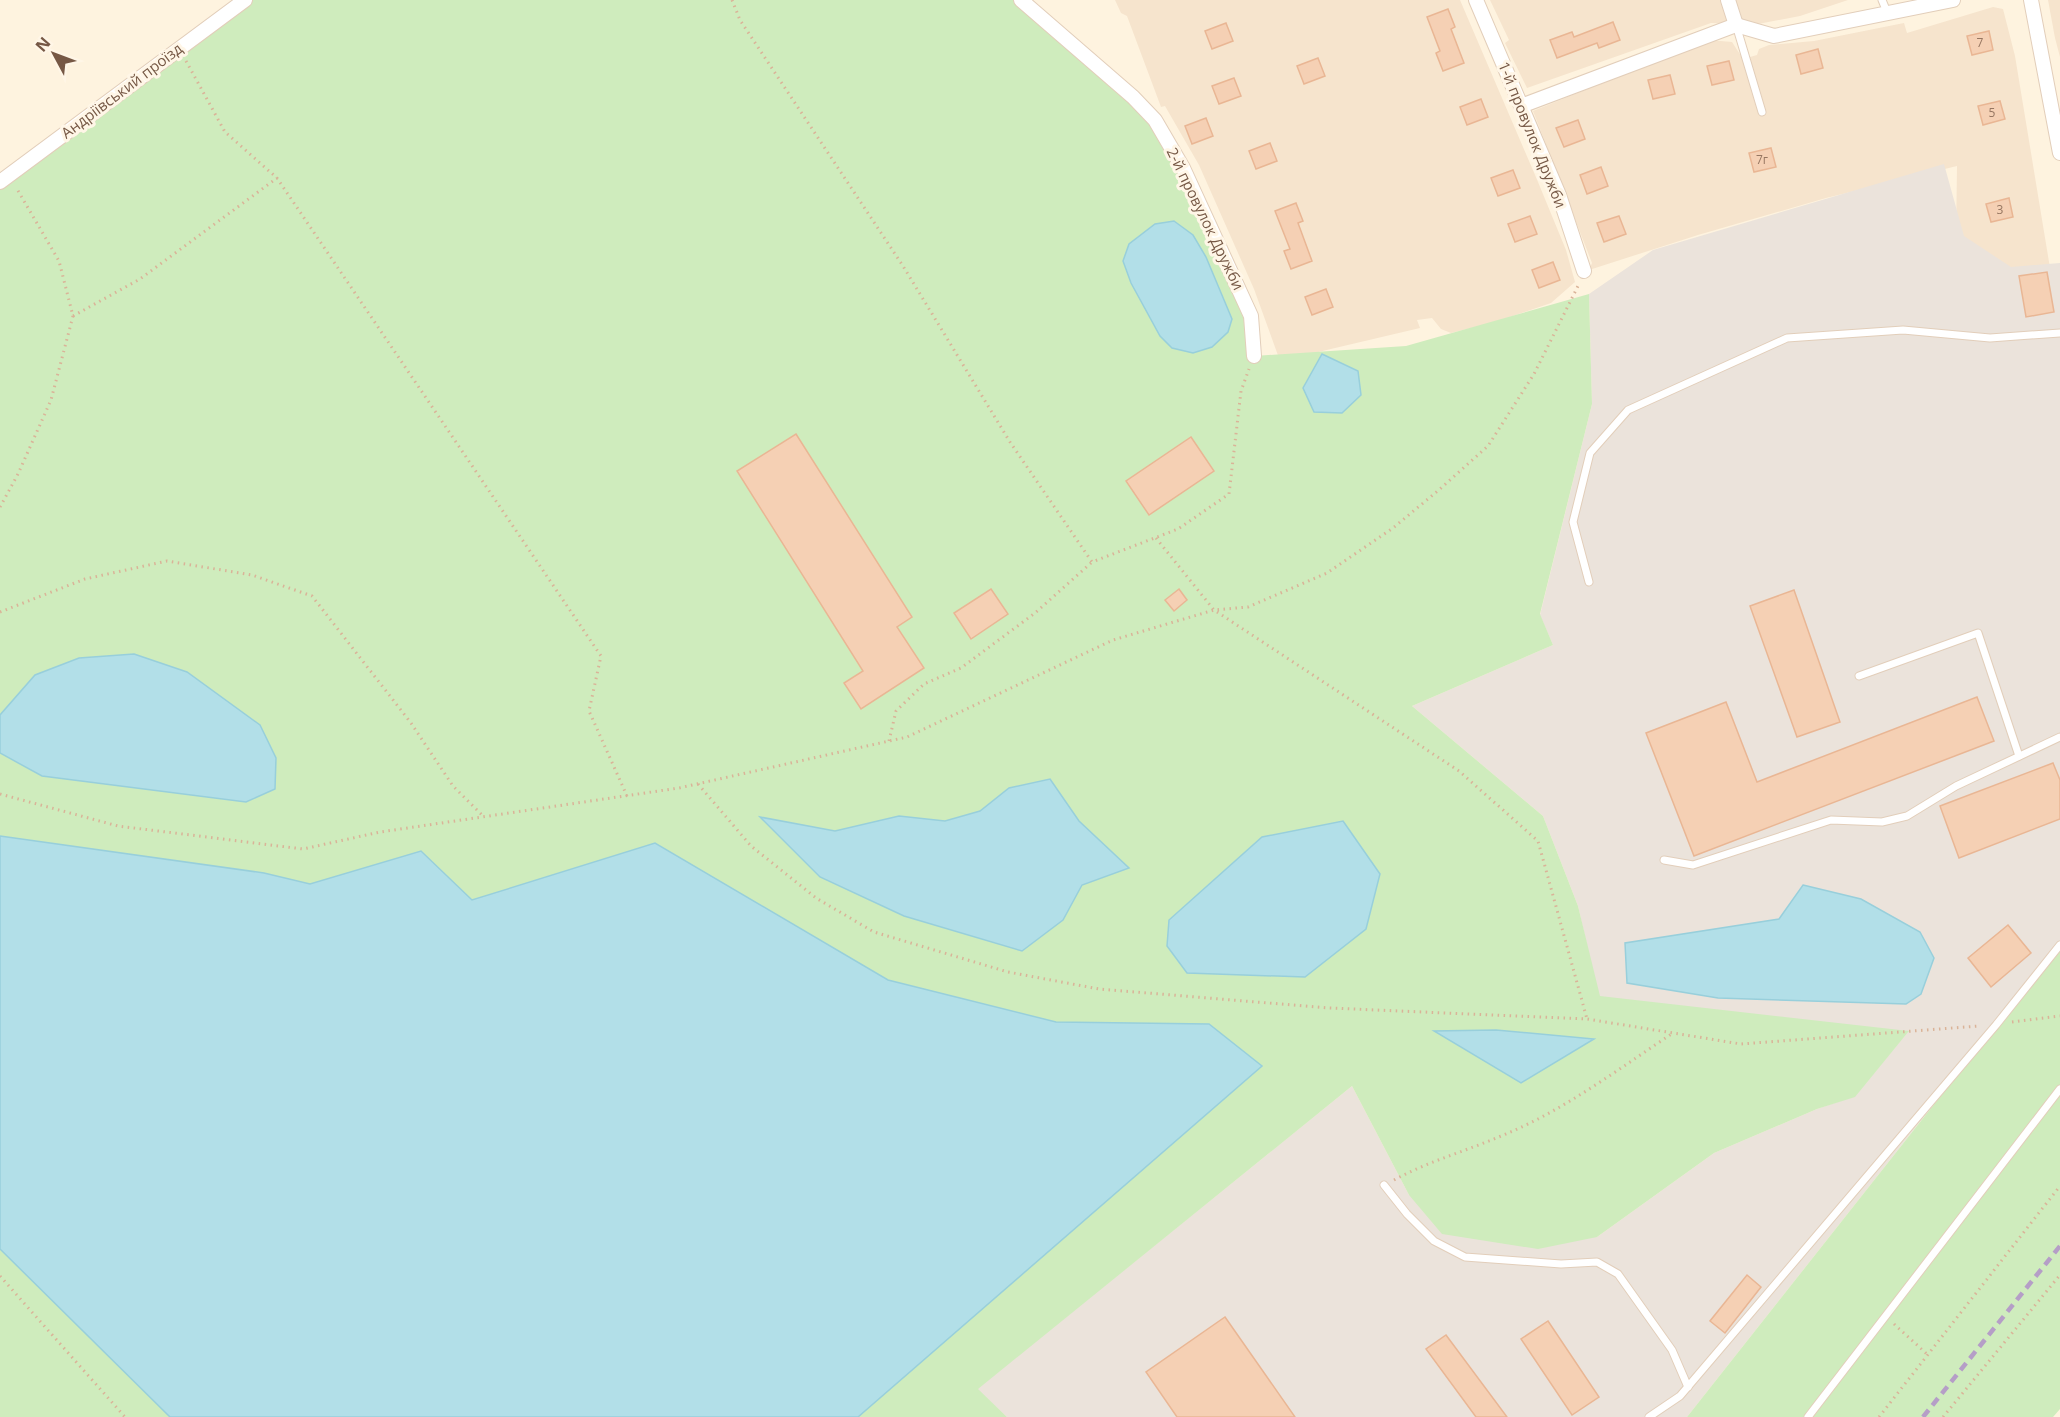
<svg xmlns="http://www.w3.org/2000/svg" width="2060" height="1417" font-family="'Open Sans',sans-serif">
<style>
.residential{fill:#f6e4cd}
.industrial{fill:#ebe3db}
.green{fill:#cfecbd}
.water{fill:#b2dfe8;stroke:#98cfdb;stroke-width:1.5}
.building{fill:#f5d0b4;stroke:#e9b694;stroke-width:1.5}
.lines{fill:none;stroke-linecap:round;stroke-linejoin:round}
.service-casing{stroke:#e2ceba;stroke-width:9}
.minor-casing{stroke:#e2ceba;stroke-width:16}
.path{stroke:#dab398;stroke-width:3;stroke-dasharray:1.5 4.5;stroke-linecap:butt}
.service{stroke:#fff;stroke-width:7}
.minor{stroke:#fff;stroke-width:14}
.rail{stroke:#b59ec7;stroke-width:4.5;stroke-dasharray:9 6;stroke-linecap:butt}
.labels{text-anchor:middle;stroke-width:6;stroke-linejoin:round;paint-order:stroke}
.number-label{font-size:12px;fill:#967661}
.street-label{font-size:15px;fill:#765845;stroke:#fff6e7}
</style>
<rect width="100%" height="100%" fill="#fef3df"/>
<g class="residential">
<polygon points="1115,0 1460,0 1538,182 1566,250 1575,282 1551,303 1495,322 1451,333 1441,329 1432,318 1417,320 1420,328 1280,361 1254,289 1199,165 1165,106 1161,107 1127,16 1121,13"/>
<polygon points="1490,0 1848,0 1800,16 1758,24 1711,23 1527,88 1505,43 1509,40"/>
<polygon points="2048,0 2060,0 2060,57 2055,38"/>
<polygon points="1993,7 2003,9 2015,56 2050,268 2013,274 1956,240 1957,166 1826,198 1698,235 1589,270 1592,263 1533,111 1709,40 1732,42 1743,59 1757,55 1759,49 1769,45 1814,41 1904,23 1907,33"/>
</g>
<polygon class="industrial" points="1944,164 1964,236 2011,267 2060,263 2060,945 1687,1417 1007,1417 977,1389 1352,1086 1409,1195 1597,1237 1714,1153 1817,1109 1855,1096 1908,1032 1599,997 1578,906 1543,816 1412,706 1553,645 1540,615 1592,404 1589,294 1653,250"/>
<g class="green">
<polygon points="245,0 1021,0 1155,120 1251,316 1254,356 1406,346 1589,294 1592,404 1540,614 1553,645 1412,706 1543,816 1578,906 1600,996 1909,1031 1855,1097 1817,1109 1714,1153 1597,1237 1538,1249 1442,1234 1409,1195 1352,1086 978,1389 1007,1417 0,1417 0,182"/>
<polygon points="2060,945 2060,1409 2053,1417 1687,1417"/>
</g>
<g class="water">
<polygon points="1174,221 1193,235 1206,257 1232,319 1228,332 1212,347 1193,353 1172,348 1160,336 1131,283 1123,261 1129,244 1155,224"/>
<polygon points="1322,354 1358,371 1361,395 1342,413 1314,412 1303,388"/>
<polygon points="134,654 187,672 260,725 276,758 275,789 246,802 42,776 0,753 0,715 35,675 79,658"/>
<polygon points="1050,779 1079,821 1129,868 1082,885 1063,920 1022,951 904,916 820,877 760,817 835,831 899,816 945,821 980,811 1009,788"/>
<polygon points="1343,821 1380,874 1366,929 1305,977 1187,973 1167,946 1169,920 1262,837"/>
<polygon points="0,836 264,873 310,884 421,851 472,900 655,843 888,980 1056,1022 1209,1024 1262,1066 858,1417 170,1417 0,1249"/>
<polygon points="1803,885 1861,899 1920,932 1934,958 1921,994 1906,1004 1718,998 1627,983 1625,943 1779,919"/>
<polygon points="1496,1030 1594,1039 1521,1083 1434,1031"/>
</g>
<g class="building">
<polygon points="1448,9 1455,27 1451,29 1464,63 1443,71 1436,53 1440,51 1427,17"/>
<polygon points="1613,22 1620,40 1599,48 1597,43 1557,58 1550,40 1572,32 1574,37"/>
<polygon points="1226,23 1233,41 1212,49 1205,31"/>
<polygon points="1989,31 1993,50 1972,55 1967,36"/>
<polygon points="1818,49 1823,68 1801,74 1796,55"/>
<polygon points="1318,58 1325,76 1304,84 1297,66"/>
<polygon points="1729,61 1734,80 1712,85 1707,66"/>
<polygon points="1670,75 1675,94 1653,99 1648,80"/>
<polygon points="1234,78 1241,96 1219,104 1212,86"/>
<polygon points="1481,99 1488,117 1467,125 1460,107"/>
<polygon points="2000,101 2005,119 1983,125 1978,106"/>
<polygon points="1206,118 1213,136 1192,144 1185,126"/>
<polygon points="1578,120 1585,139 1564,147 1556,128"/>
<polygon points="1270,143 1277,161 1256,169 1249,151"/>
<polygon points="1771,148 1776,167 1754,172 1749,153"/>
<polygon points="1601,167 1608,186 1587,194 1580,175"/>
<polygon points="1513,170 1520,188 1498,196 1491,178"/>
<polygon points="2009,198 2013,217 1991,222 1986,204"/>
<polygon points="1296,203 1303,221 1298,223 1312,261 1291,269 1284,251 1290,249 1275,211"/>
<polygon points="1530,216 1537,234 1515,242 1508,224"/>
<polygon points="1619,216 1626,234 1604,242 1597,223"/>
<polygon points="1553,262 1560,280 1539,288 1532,270"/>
<polygon points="2047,272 2054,312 2026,317 2019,276"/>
<polygon points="1326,289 1333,307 1312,315 1305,297"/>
<polygon points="796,434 912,617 897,627 924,668 861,709 844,683 863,671 737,471"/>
<polygon points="1191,437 1214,471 1149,515 1126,481"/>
<polygon points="991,589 1008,614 971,639 954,613"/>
<polygon points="1179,589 1187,600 1174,611 1165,600"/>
<polygon points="1794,590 1840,722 1797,737 1750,606"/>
<polygon points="1977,697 1994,741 1694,856 1646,733 1726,702 1757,782"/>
<polygon points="2053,763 2060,780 2060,819 1959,858 1940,806"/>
<polygon points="2008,925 2031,953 1991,987 1968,958"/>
<polygon points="1747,1275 1761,1287 1725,1333 1710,1321"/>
<polygon points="1225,1317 1295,1417 1177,1417 1146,1372"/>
<polygon points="1548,1321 1599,1397 1572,1415 1521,1339"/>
<polygon points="1446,1335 1507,1417 1476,1417 1426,1349"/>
</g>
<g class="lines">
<g class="service-casing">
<g id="service">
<polyline points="1882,0 1887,12"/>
<polyline points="1736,25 1762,112"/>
<polyline points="1589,582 1573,522 1590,453 1628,410 1787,338 1903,330 1990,338 2060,333"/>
<polyline points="1859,676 1978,633 2019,756"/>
<polyline points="1664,860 1693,865 1831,820 1882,822 1907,816 1956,786 2060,737"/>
<polyline points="1384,1185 1407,1214 1434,1241 1465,1257 1561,1264 1597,1262 1618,1274 1672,1350 1688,1387"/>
<polyline points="1649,1417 1680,1396 1996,1025 2060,945"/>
<polyline points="1808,1417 2060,1089"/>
</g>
</g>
<g class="minor-casing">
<g id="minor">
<polyline points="1021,0 1133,97 1155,120 1183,168 1251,316 1254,356"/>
<polyline points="1476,0 1559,195 1584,271"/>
<polyline points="1728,0 1736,25"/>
<polyline points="2031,0 2060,153"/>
<polyline points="1521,106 1736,25 1774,36 1953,0"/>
<polyline points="0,182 245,0"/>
</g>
</g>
<g class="path">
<polyline points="732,0 740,20 903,266 1010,442 1092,562 1178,529 1229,494 1241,391 1249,369"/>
<polyline points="186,61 225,132 277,178 601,656 589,711 627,796"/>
<polyline points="73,316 140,279 277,178"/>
<polyline points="0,507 18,474 51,400 73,316 59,261 17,189"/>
<polyline points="1156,538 1214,610 1248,607 1327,573 1393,528 1440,489 1488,446 1534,374 1579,284"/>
<polyline points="0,612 85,579 167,561 252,575 312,596 411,723 453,786 484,817"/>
<polyline points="889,741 896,711 924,684 961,668 1035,613 1092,562"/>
<polyline points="698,784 751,846 816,898 874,932 1008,972 1099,989 1329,1008 1587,1019 1741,1044 1979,1026"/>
<polyline points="0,794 118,826 303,849 380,832 679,788 907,737 1113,640 1214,610 1459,771 1538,841 1587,1019"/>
<polyline points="2012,1022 2060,1016"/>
<path d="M1394,1180C1431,1160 1470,1150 1508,1133C1564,1110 1623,1066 1673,1033"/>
<polyline points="0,1276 125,1417"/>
<polyline points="1894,1324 1928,1355"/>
<polyline points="1879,1417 2060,1186"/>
<polyline points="1943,1417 2060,1275"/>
</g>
<use href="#service" class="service"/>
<use href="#minor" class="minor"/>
<polyline class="rail" points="1923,1417 2060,1246"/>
</g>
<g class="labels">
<g class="number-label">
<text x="1980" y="47">7</text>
<text x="1992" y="117">5</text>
<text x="1762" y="164">7г</text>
<text x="2000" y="214">3</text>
</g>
<g class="street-label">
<text transform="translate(122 91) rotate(-37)" y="5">Андріївський проїзд</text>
<text transform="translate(1532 135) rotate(68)" y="5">1-й провулок Дружби</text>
<text transform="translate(1205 219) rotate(64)" y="5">2-й провулок Дружби</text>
</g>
</g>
<g transform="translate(54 54) rotate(311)" stroke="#fff6e7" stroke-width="4.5" paint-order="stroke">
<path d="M0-4.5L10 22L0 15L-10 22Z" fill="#765845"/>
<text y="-9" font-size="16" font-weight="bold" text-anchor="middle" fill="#765845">N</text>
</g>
</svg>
